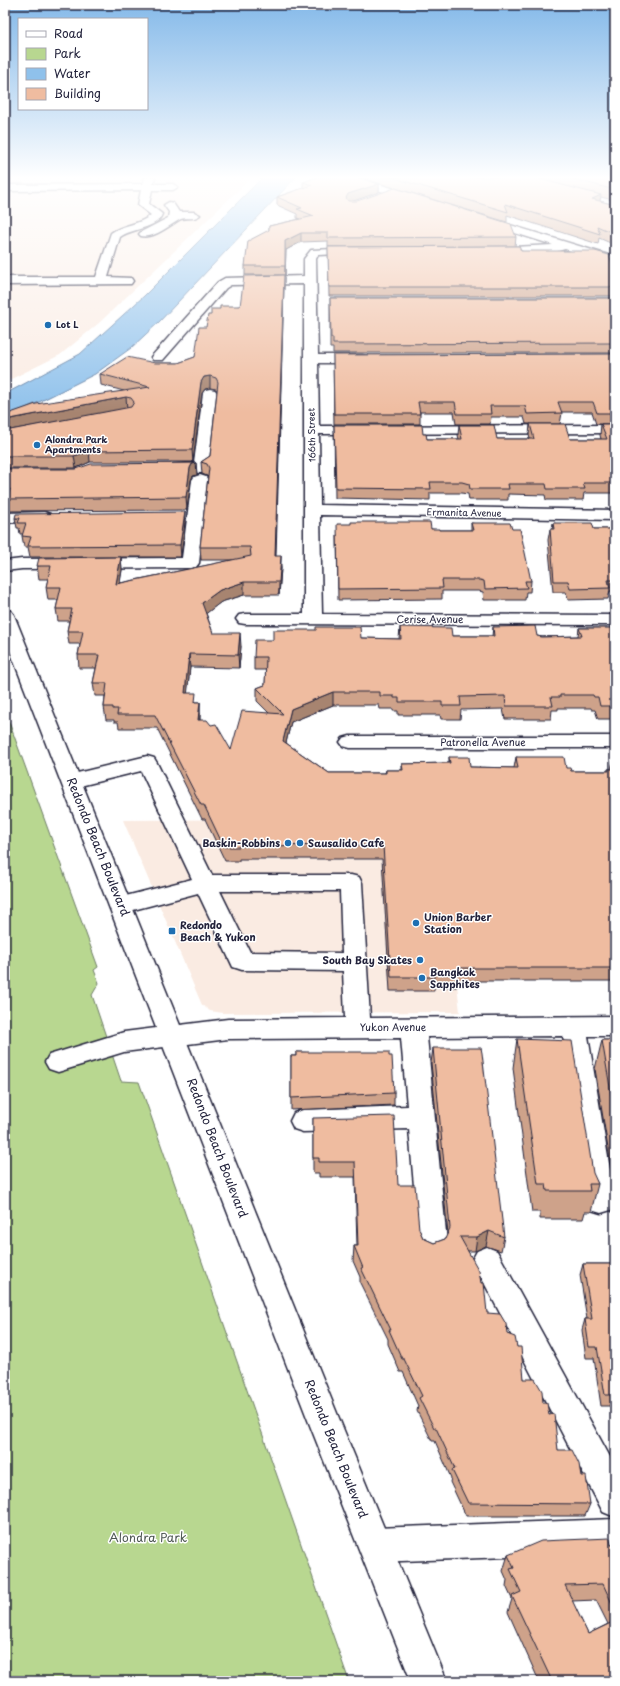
<svg xmlns="http://www.w3.org/2000/svg" width="620" height="1686" font-family="'Playpen Sans',sans-serif">
<style>
.built{fill:#faebe2}
.green{fill:#b8d790;stroke:#6d7c66}
.water{fill:#8fc1eb;stroke:#6381a5}
.lines{fill:none;stroke-linecap:round;stroke-linejoin:round}
.minor-casing{stroke:#22223b;stroke-width:3}
.major-casing{stroke:#22223b;stroke-width:3}
.minor{fill:#fff;fill-rule:evenodd}
.major{fill:#fff;fill-rule:evenodd}
.wall{fill:#cea28a;stroke:#22223b;fill-rule:evenodd}
.shaded-wall{fill:#a78470;stroke:#22223b}
.building{fill:#efbca0;stroke:#22223b}
.poi-dot{fill:#1f6fb2;stroke:#fff;stroke-width:1.5}
.labels{text-anchor:middle;stroke-width:3;stroke-linejoin:round;paint-order:stroke}
.far-poi-label{font-size:9px;font-weight:bold;fill:#22223b;stroke:#fff;text-anchor:start}
.far-street-label{font-size:9px;fill:#22223b;stroke:#fff}
.street-label{font-size:10px;fill:#22223b;stroke:#fff}
.poi-label{font-size:10px;font-weight:bold;fill:#22223b;stroke:#fff;text-anchor:start}
.near-street-label{font-size:12px;fill:#22223b;stroke:#fff}
.near-park-label{font-size:12px;fill:#4f5854;stroke:#fff}
</style>
<rect width="100%" height="100%" fill="#fff"/>
<filter id="ink" filterUnits="userSpaceOnUse"><feTurbulence type="fractalNoise" baseFrequency=".025" numOctaves="2"/><feDisplacementMap in="SourceGraphic" scale="8" xChannelSelector="R" yChannelSelector="G"/><feConvolveMatrix kernelMatrix="1 2 1 2 8 2 1 2 1" color-interpolation-filters="sRGB"/></filter>
<g filter="url(#ink)">
<g class="built">
<polygon points="5,177 250,177 250,179 99,323 60,355 5,382"/>
<polygon points="439,818 460,1012 223,1013 210,1011 202,1005 123,820"/>
</g>
<polygon class="green" points="5,711 98,967 94,970 99,983 92,995 121,1081 139,1082 349,1681 5,1681"/>
<polygon class="water" points="263,177 296,177 159,322 131,348 95,374 39,402 5,417 5,394 80,354 144,296"/>
<g class="lines">
<g class="minor-casing">
<g id="minor">
<path d="M145,177H155L153,184H173L178,187L173,190H152L149,204L162,214C157,229 132,228 120,237L108,277L131,278L133,281L131,284L5,285V277H96L111,233C123,224 140,225 151,215L138,205L141,190L5,191V185L143,184Z"/>
<polygon points="338,177 354,177 423,197 424,199 419,202 415,201 339,179"/>
<path d="M169,202L173,203L179,212H194L200,215C194,221 185,216 179,220C169,226 153,239 141,236L139,234L141,232L168,218L169,212L164,205Z"/>
<polygon points="484,217 615,257 615,265 565,249 550,253 486,253 484,251 486,249 490,248 553,245 480,222 478,220"/>
<polygon points="358,248 362,249 364,251 362,253 318,255 316,259 318,355 362,355 367,356 369,359 367,362 362,363 318,363 319,426 615,425 615,433 319,434 320,505 615,510 615,520 320,515 322,614 615,615 615,625 245,624 239,623 236,619 239,615 245,614 304,614 304,284 231,285 226,288 163,360 153,360 151,357 218,282 225,278 304,276 304,259 311,250"/>
<polygon points="210,389 215,390 217,393 209,468 206,471 201,473 162,471 159,468 162,465 194,463 203,393 205,390"/>
<polygon points="200,475 206,477 208,480 199,563 196,567 190,568 22,569 5,571 5,561 22,559 182,558 192,480 194,477"/>
<polygon points="44,512 50,514 52,517 50,520 5,523 5,513"/>
<polygon points="350,736 615,736 615,748 350,748 343,746 340,742 343,738"/>
<path d="M147,756L154,758L157,763L212,875H351L359,877L362,883L370,1018L615,1016V1036H588L615,1200L611,1210L601,1213L591,1210L587,1201L563,1036L427,1037L447,1243L443,1252L433,1256L423,1252L419,1243L409,1129L303,1132L294,1129L290,1121L294,1113L303,1110L407,1106L401,1038L228,1039L124,1052L58,1072L49,1069L45,1062L49,1055L124,1032L228,1019L345,1018L343,971L242,970L233,967L198,893L122,913L114,911L110,905L114,899L192,879L141,771L72,788L65,786L62,781L65,776ZM220,891H340L342,953L250,952Z"/>
<polygon points="487,1247 497,1251 615,1466 615,1517 603,1512 477,1269 472,1260 477,1251"/>
<polygon points="615,1519 615,1553 375,1562 363,1557 358,1545 363,1533 375,1528"/>
</g>
</g>
<g class="major-casing">
<polygon id="major" points="5,610 11,611 14,615 343,1428 447,1681 411,1681 311,1428 5,638"/>
</g>
<use href="#minor" class="minor"/>
<use href="#major" class="major"/>
</g>
<g class="wall">
<polygon points="359,177 613,177 615,182 615,199 613,200 601,197 600,201 615,205 615,245 599,238 598,244 507,215 507,222"/>
<polygon points="303,182 379,184 379,192 352,201 516,237 515,246 328,247 328,241 301,242 286,250 285,275 245,275 245,266 269,230 269,226 300,219 297,218 297,214 277,205 277,197 303,188"/>
<polygon points="328,247 521,251 615,270 615,296 329,296"/>
<polygon points="284,286 276,556 281,568 279,595 244,595 221,602 206,613 213,633 241,646 239,668 190,667 187,693 196,702 200,702 200,720 211,725 231,750 269,713 257,701 257,688 265,685 266,670 254,670 254,657 361,638 399,639 400,627 452,636 492,636 493,627 542,637 578,636 579,628 615,628 615,719 598,719 595,710 592,710 591,708 558,708 558,710 552,710 551,719 505,719 503,709 461,710 460,719 441,719 440,715 398,715 398,711 393,711 393,709 380,709 379,705 333,705 291,722 286,743 329,773 385,773 386,770 402,770 402,764 449,763 449,757 470,767 514,768 516,757 566,768 571,771 608,771 608,769 611,769 614,757 615,757 615,981 458,981 457,987 434,987 434,991 390,991 382,859 239,859 239,861 225,861 205,819 202,819 157,728 119,728 118,722 114,722 114,720 106,720 104,707 105,696 95,696 93,683 96,668 79,668 78,655 80,644 69,644 67,631 69,621 58,621 56,609 58,600 48,600 46,587 48,579 39,579 37,566 121,557 122,570 120,583 233,560 201,560 200,547 208,477 207,476 202,474 201,462 210,456 217,391 216,389 210,388 205,389 202,393 193,462 90,462 76,468 5,468 5,415 124,391 101,385 100,374 155,363 178,363 195,357 211,315 220,309 240,306"/>
<polygon points="330,298 615,298 615,353 333,353 333,348 330,348"/>
<polygon points="615,354 615,424 596,424 592,412 561,412 562,413 560,424 526,424 524,417 491,417 490,424 456,424 454,412 420,412 420,424 334,424 333,355"/>
<polygon points="530,424 570,439 601,439 600,435 601,424 615,424 615,493 584,493 583,500 546,500 545,495 508,494 508,500 469,500 468,494 461,493 430,493 430,500 335,498 334,425 423,434 427,439 459,439 458,435 459,425 497,439 530,439 529,435"/>
<polygon points="196,463 197,475 193,476 191,480 187,510 9,511 7,501 5,501 5,469 76,469"/>
<polygon points="15,518 185,523 181,557 30,557 28,547 24,547 22,536 23,534 20,534 19,528 17,528"/>
<polygon points="471,523 512,529 531,581 530,592 526,592 525,600 484,600 483,592 479,591 442,591 442,599 338,600 337,535 431,529 439,530 471,530"/>
<polygon points="553,523 594,529 615,529 615,591 610,591 608,599 568,600 566,592 553,592 548,540 550,529 552,529"/>
<polygon points="517,1039 598,1184 591,1212 585,1212 583,1219 540,1219 540,1212 532,1212 513,1068"/>
<polygon points="602,1040 615,1040 615,1191 595,1069"/>
<polygon points="433,1048 504,1237 501,1251 486,1246 475,1251 468,1251 481,1283 487,1313 507,1334 517,1347 524,1379 543,1403 549,1415 558,1450 581,1476 590,1504 585,1516 466,1516 450,1482 451,1478 435,1441 432,1441 417,1411 418,1406 403,1372 400,1372 388,1344 388,1339 360,1283 360,1277 353,1261 354,1246 357,1246 355,1177 319,1177 319,1173 313,1173 313,1118 398,1185 423,1238 434,1243 445,1239 448,1234 431,1063"/>
<polygon points="296,1052 389,1056 394,1093 394,1105 291,1110 291,1056 296,1056"/>
<polygon points="615,1198 615,1212 611,1212"/>
<polygon points="583,1264 615,1264 615,1406 601,1406 594,1358 586,1358 582,1330 585,1319 587,1319 580,1275"/>
<path d="M611,1545H615V1681H539L508,1612L512,1599L506,1586L507,1580L503,1571L508,1555ZM596,1600L608,1624L588,1634L572,1601Z"/>
</g>
<g class="shaded-wall">
<polygon points="379,184 379,192 348,203 346,198 348,194"/>
<polygon points="614,190 615,190 615,199 613,200"/>
<polygon points="601,195 599,205 592,199"/>
<polygon points="301,233 301,242 286,250 285,275 285,241"/>
<polygon points="284,275 284,286 275,568 275,556"/>
<polygon points="210,376 210,388 205,389 202,393 193,462 192,450 201,382 204,377"/>
<polygon points="126,397 127,409 5,431 5,420"/>
<polygon points="89,451 90,462 76,468 74,456"/>
<polygon points="196,463 197,475 193,476 191,480 187,510 186,497 190,468 192,464"/>
<polygon points="185,512 185,523 181,557 180,545"/>
<polygon points="281,556 281,568 279,595 279,582"/>
<polygon points="121,557 122,570 117,597 116,584"/>
<polygon points="244,582 244,595 221,602 203,616 202,603 220,590"/>
<polygon points="240,633 241,646 239,668 238,655"/>
<polygon points="189,654 190,667 186,707 185,693"/>
<polygon points="333,692 333,705 291,722 283,755 283,741 291,709"/>
<polygon points="200,702 200,715 199,733 198,720"/>
<polygon points="489,1231 486,1246 475,1251 477,1237"/>
</g>
<g class="building">
<polygon points="317,177 356,177 379,184 348,194 346,198 348,201 357,201 395,188 511,224 516,237 328,238 328,233 301,233 285,241 285,266 245,266 248,241 269,230 269,226 314,216 297,209 302,208 277,197 312,185 303,182"/>
<polygon points="391,177 532,177 601,195 592,199 615,205 615,234 597,226 600,234 505,204 508,212"/>
<polygon points="566,177 613,177 615,182 615,190"/>
<polygon points="519,246 521,251 595,251 609,255 615,270 615,287 329,287 328,247"/>
<polygon points="284,275 275,556 281,556 279,582 244,582 220,590 202,603 213,633 240,633 238,655 189,654 185,693 196,693 195,702 200,702 198,720 207,720 211,725 216,724 231,750 242,711 283,714 257,688 265,685 266,657 254,657 255,640 273,640 273,630 316,630 316,627 360,627 361,638 401,639 400,627 451,628 452,636 494,636 493,627 535,626 537,636 542,637 582,636 579,628 615,628 615,706 600,706 598,697 594,697 593,695 560,695 560,697 551,697 553,706 506,706 505,696 460,697 461,706 442,706 442,702 399,702 399,698 394,698 394,696 380,696 380,692 333,692 291,709 283,741 329,773 386,773 386,770 403,770 402,764 450,763 449,757 469,757 470,767 518,768 516,757 564,757 566,768 570,768 571,771 609,771 608,769 615,769 615,968 458,968 459,974 435,974 435,977 391,977 383,845 239,846 239,847 224,847 204,805 201,805 155,715 117,715 118,709 113,709 113,707 104,707 107,683 93,683 99,655 78,655 83,631 67,631 72,609 56,609 61,587 46,587 51,566 37,566 39,558 121,557 116,584 251,556 250,547 200,547 209,468 207,464 201,462 210,456 218,382 216,378 210,376 204,377 201,382 192,450 89,451 74,456 5,456 5,431 131,407 134,402 131,398 126,397 5,420 5,415 36,404 150,387 100,374 127,357 155,363 178,363 195,357 199,327 206,327 208,315 211,315 211,309 220,309 220,306 240,306 244,276"/>
<polygon points="330,298 615,298 615,343 333,344 333,338 331,338"/>
<polygon points="615,354 615,413 597,413 593,402 558,402 562,413 527,414 525,406 490,406 491,414 457,414 455,402 418,402 420,414 334,414 333,355"/>
<polygon points="530,424 565,424 570,439 607,439 601,424 615,424 615,483 583,483 585,489 547,489 546,484 508,484 509,489 470,489 469,484 462,482 430,482 431,489 336,488 334,425 422,425 423,434 426,434 427,439 462,439 459,425 494,425 497,439 534,439"/>
<polygon points="196,463 192,464 190,468 186,497 7,499 10,489 5,489 5,469 76,469 91,464"/>
<polygon points="185,512 180,545 28,546 31,537 22,536 26,523 18,523 20,518 15,518 16,514"/>
<polygon points="351,522 430,522 431,529 439,529 439,530 473,530 471,523 510,523 512,529 520,529 531,581 525,581 527,588 485,589 484,581 480,580 442,580 443,588 338,589 337,524 351,524"/>
<polygon points="553,523 592,523 594,529 615,529 615,580 608,580 610,588 570,589 568,581 554,581 550,529 554,529"/>
<polygon points="517,1039 572,1041 593,1173 598,1184 589,1184 590,1191 547,1191 546,1184 538,1184"/>
<polygon points="602,1040 615,1040 615,1117"/>
<polygon points="433,1048 481,1048 482,1053 504,1237 489,1231 477,1237 460,1237 479,1271 481,1283 484,1283 487,1313 500,1314 506,1324 507,1334 515,1337 517,1347 521,1347 524,1379 535,1379 542,1391 543,1403 547,1403 549,1415 554,1414 558,1450 572,1450 579,1464 581,1476 586,1476 590,1504 468,1503 452,1470 455,1469 436,1428 434,1428 419,1398 422,1396 404,1359 402,1359 389,1330 391,1330 361,1268 363,1268 354,1246 358,1246 355,1162 319,1162 319,1158 313,1158 313,1118 394,1116 398,1185 415,1185 419,1229 423,1238 434,1243 445,1239 450,1228"/>
<polygon points="296,1052 389,1052 389,1056 392,1056 394,1093 291,1098 291,1056 296,1056"/>
<polygon points="583,1264 615,1264 615,1395 605,1395 597,1347 589,1347 585,1319 592,1319"/>
<polygon points="610,1538 611,1545 615,1545 615,1610 603,1584 565,1585 588,1634 615,1621 615,1681 552,1681 512,1596 521,1592 510,1569 514,1568 508,1555 541,1541"/>
</g>
</g>
<linearGradient id="sky" x2="0" y2="1"><stop stop-color="#84b9e9"/><stop offset="0.43" stop-color="#fff"/><stop offset="1" stop-color="#fff" stop-opacity="0"/></linearGradient>
<rect width="620" height="413" fill="url(#sky)"/>
<g class="poi-dot">
<circle cx="48" cy="325" r="4"/>
<circle cx="37" cy="445" r="4"/>
<circle cx="288" cy="843" r="4"/>
<circle cx="300" cy="843" r="4"/>
<circle cx="416" cy="923" r="4"/>
<rect x="168" y="927" width="8" height="8" rx="2"/>
<circle cx="420" cy="960" r="4"/>
<circle cx="422" cy="978" r="4"/>
</g>
<g class="labels">
<g class="far-poi-label">
<text x="56" y="328">Lot L</text>
<text x="45" y="443">Alondra Park<tspan x="45" dy="10">Apartments</tspan></text>
</g>
<g class="far-street-label">
<text transform="translate(312 435) rotate(-91)" y="3">166th Street</text>
<text transform="translate(464 513) rotate(1)" y="3">Ermanita Avenue</text>
</g>
<g class="street-label">
<text x="430" y="623">Cerise Avenue</text>
<text x="483" y="746">Patronella Avenue</text>
<text x="393" y="1031">Yukon Avenue</text>
</g>
<g class="poi-label">
<text x="280" y="847" text-anchor="end">Baskin-Robbins</text>
<text x="308" y="847">Sausalido Cafe</text>
<text x="424" y="921">Union Barber<tspan x="424" dy="12">Station</tspan></text>
<text x="180" y="929">Redondo<tspan x="180" dy="12">Beach &amp; Yukon</tspan></text>
<text x="412" y="964" text-anchor="end">South Bay Skates</text>
<text x="430" y="976">Bangkok<tspan x="430" dy="12">Sapphites</tspan></text>
</g>
<g class="near-street-label">
<text transform="translate(98 847) rotate(68)" y="4">Redondo Beach Boulevard</text>
<text transform="translate(217 1148) rotate(69)" y="4">Redondo Beach Boulevard</text>
<text transform="translate(336 1449) rotate(68)" y="4">Redondo Beach Boulevard</text>
</g>
<g class="near-park-label">
<text x="148" y="1542">Alondra Park</text>
</g>
</g>
<rect width="620" height="1686" fill="none" stroke="#fff" stroke-width="20"/>
<rect x="10" y="10" width="600" height="1666" fill="none" stroke="#22223b" stroke-width="1.5" filter="url(#ink)"/>
<rect x="18" y="18" width="130" height="92" fill="#ffffff" stroke="#a7a7b1"/>
<rect x="26" y="31" width="20" height="6" fill="#ffffff" stroke="#a7a7b1"/>
<text x="54" y="38" font-size="12" fill="#22223b">Road</text>
<rect x="26" y="48" width="20" height="12" fill="#b8d790" stroke="#a7a7b1"/>
<text x="54" y="58" font-size="12" fill="#22223b">Park</text>
<rect x="26" y="68" width="20" height="12" fill="#8fc1eb" stroke="#a7a7b1"/>
<text x="54" y="78" font-size="12" fill="#22223b">Water</text>
<rect x="26" y="88" width="20" height="12" fill="#efbca0" stroke="#a7a7b1"/>
<text x="54" y="98" font-size="12" fill="#22223b">Building</text>
</svg>
